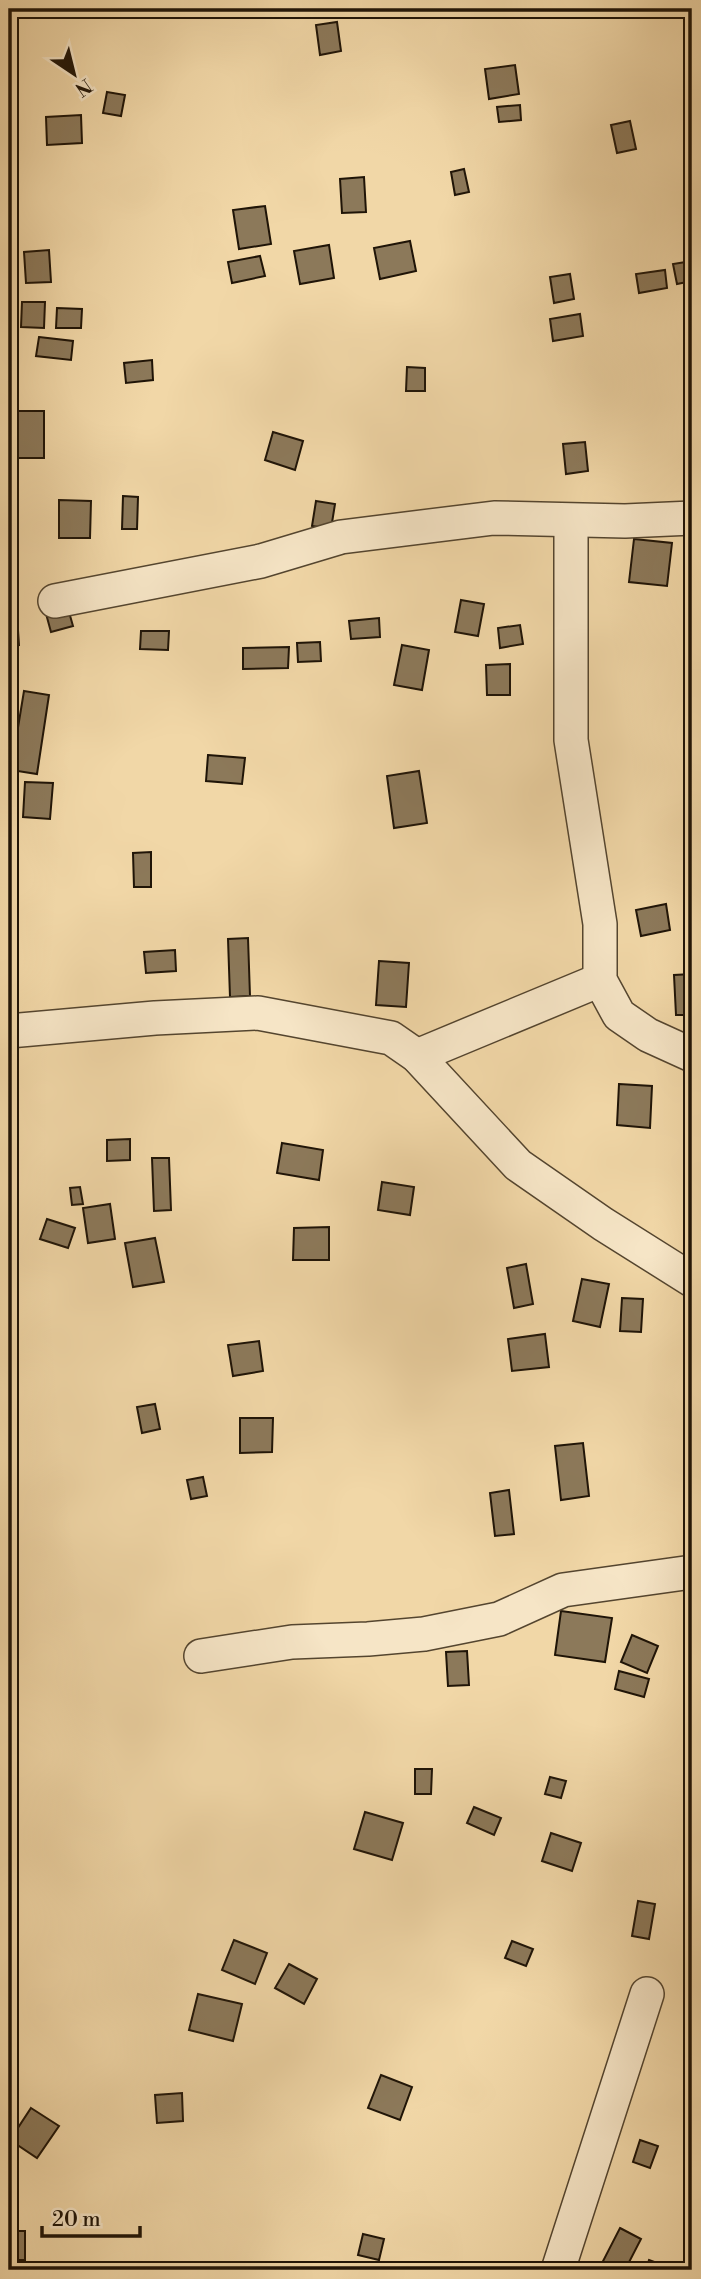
<svg xmlns="http://www.w3.org/2000/svg" width="701" height="2279" font-family="'Libre Bodoni',serif">
<style>
.building{fill:#8c795a;stroke:#1f1407;stroke-width:2}
.lines{fill:none;stroke-linecap:round;stroke-linejoin:round}
.minor-casing{stroke:#54452f;stroke-width:36}
.minor{stroke:#f6e5c6;stroke-width:33}
</style>
<rect width="100%" height="100%" fill="#f1d7a7"/>
<filter id="stains"><feTurbulence type="fractalNoise" baseFrequency=".00286" numOctaves="4"/><feColorMatrix values="0 0 0 0 .2 0 0 0 0 .09 0 0 0 0 .02 0 0 0 .5 -.17"/></filter>
<radialGradient id="worn" r=".72"><stop offset=".6" stop-color="#630" stop-opacity="0"/><stop offset="1" stop-color="#630" stop-opacity=".3"/></radialGradient>
<g class="building">
<polygon points="337,22 341,51 320,55 316,25"/>
<polygon points="515,65 519,94 489,99 485,69"/>
<polygon points="107,92 125,95 121,116 103,113"/>
<polygon points="520,105 521,120 499,122 497,107"/>
<polygon points="81,115 82,143 47,145 46,117"/>
<polygon points="9,119 13,119 15,142 9,142"/>
<polygon points="630,121 636,149 617,153 611,125"/>
<polygon points="464,169 469,192 455,195 451,172"/>
<polygon points="364,177 366,212 342,213 340,179"/>
<polygon points="265,206 271,244 239,249 233,210"/>
<polygon points="410,241 416,271 380,279 374,248"/>
<polygon points="329,245 334,278 300,284 294,251"/>
<polygon points="49,250 51,282 26,283 24,252"/>
<polygon points="260,256 265,276 232,283 228,262"/>
<polygon points="692,261 692,281 677,284 673,264"/>
<polygon points="665,270 667,288 639,293 636,274"/>
<polygon points="570,274 574,299 554,303 550,277"/>
<polygon points="22,302 45,302 44,328 21,327"/>
<polygon points="57,308 82,309 81,328 56,328"/>
<polygon points="580,314 583,336 553,341 550,319"/>
<polygon points="39,337 73,341 71,360 36,356"/>
<polygon points="152,360 153,380 126,383 124,363"/>
<polygon points="407,367 425,368 425,391 406,391"/>
<rect x="9" y="411" width="35" height="47"/>
<polygon points="273,432 303,441 295,470 265,460"/>
<polygon points="585,442 588,471 566,474 563,444"/>
<polygon points="123,496 138,497 137,529 122,529"/>
<polygon points="59,500 91,501 90,538 59,538"/>
<polygon points="316,501 335,504 331,529 312,526"/>
<polygon points="634,539 672,543 667,586 629,582"/>
<polygon points="461,600 484,604 478,636 455,632"/>
<polygon points="67,605 73,626 51,632 45,610"/>
<polygon points="17,616 19,645 9,646 9,617"/>
<polygon points="379,618 380,637 351,639 349,621"/>
<polygon points="520,625 523,644 500,648 498,628"/>
<polygon points="141,631 169,631 168,650 140,649"/>
<polygon points="320,642 321,661 298,662 297,643"/>
<polygon points="402,645 429,650 422,690 394,685"/>
<polygon points="289,647 288,668 243,669 243,648"/>
<polygon points="510,664 510,695 487,695 486,665"/>
<polygon points="24,691 49,695 37,774 11,770"/>
<polygon points="208,755 245,758 242,784 206,781"/>
<polygon points="419,771 427,823 394,828 387,776"/>
<polygon points="25,782 53,783 50,819 23,817"/>
<polygon points="151,852 151,887 134,887 133,853"/>
<polygon points="666,904 670,930 641,936 636,910"/>
<polygon points="248,938 250,996 230,997 228,939"/>
<polygon points="175,950 176,971 146,973 144,952"/>
<polygon points="379,961 409,963 406,1007 376,1005"/>
<polygon points="692,974 692,1015 676,1015 674,975"/>
<polygon points="619,1084 652,1086 650,1128 617,1125"/>
<polygon points="130,1139 130,1160 107,1161 107,1140"/>
<polygon points="282,1143 323,1150 319,1180 277,1173"/>
<polygon points="152,1158 169,1158 171,1210 154,1211"/>
<polygon points="382,1182 414,1187 410,1215 378,1210"/>
<polygon points="80,1187 83,1204 72,1205 70,1188"/>
<polygon points="110,1204 115,1239 88,1243 83,1208"/>
<polygon points="47,1219 75,1228 68,1248 40,1239"/>
<polygon points="329,1227 329,1260 293,1260 294,1228"/>
<polygon points="155,1238 164,1282 133,1287 125,1243"/>
<polygon points="526,1264 533,1304 514,1308 507,1268"/>
<polygon points="582,1279 609,1284 600,1327 573,1321"/>
<polygon points="622,1298 643,1299 641,1332 620,1331"/>
<polygon points="545,1334 549,1367 512,1371 508,1339"/>
<polygon points="259,1341 263,1371 233,1376 228,1345"/>
<polygon points="155,1404 160,1429 142,1433 137,1407"/>
<polygon points="240,1418 273,1418 272,1452 240,1453"/>
<polygon points="583,1443 589,1496 561,1500 555,1446"/>
<polygon points="203,1477 207,1496 191,1499 187,1480"/>
<polygon points="509,1490 514,1534 495,1536 490,1493"/>
<polygon points="561,1611 612,1618 605,1662 555,1655"/>
<polygon points="632,1635 658,1646 647,1673 621,1662"/>
<polygon points="467,1651 469,1685 448,1686 446,1652"/>
<polygon points="619,1671 649,1679 644,1697 615,1689"/>
<polygon points="415,1769 432,1769 431,1794 415,1794"/>
<polygon points="550,1777 566,1781 561,1798 545,1794"/>
<polygon points="474,1807 501,1818 494,1835 467,1823"/>
<polygon points="365,1812 403,1823 392,1860 354,1849"/>
<polygon points="551,1833 581,1843 572,1871 542,1861"/>
<polygon points="638,1901 655,1904 649,1939 632,1936"/>
<polygon points="234,1940 267,1953 255,1984 222,1970"/>
<polygon points="512,1941 533,1949 526,1966 505,1958"/>
<polygon points="289,1964 317,1979 304,2004 275,1988"/>
<polygon points="198,1994 242,2004 233,2041 189,2030"/>
<polygon points="381,2075 412,2087 400,2120 368,2108"/>
<polygon points="182,2093 183,2121 157,2123 155,2095"/>
<polygon points="31,2108 59,2126 37,2158 10,2140"/>
<polygon points="640,2140 658,2146 650,2168 633,2162"/>
<polygon points="620,2228 641,2239 625,2270 611,2270 601,2265"/>
<rect x="9" y="2231" width="16" height="29"/>
<polygon points="363,2234 384,2239 379,2260 358,2255"/>
<polygon points="649,2260 668,2267 667,2270 646,2270"/>
</g>
<g class="lines">
<g class="minor-casing">
<g id="minor">
<polyline points="571,521 571,740 600,924 600,980 619,1015 648,1035 692,1055"/>
<polyline points="55,601 261,561 341,537 494,518 625,521 692,518"/>
<polyline points="9,1031 155,1018 258,1013 391,1038 417,1056 518,1165 603,1224 692,1280"/>
<polyline points="417,1056 600,980"/>
<polyline points="201,1656 292,1642 368,1639 424,1634 499,1619 563,1590 692,1572"/>
<polyline points="558,2270 647,1994"/>
</g>
</g>
<use href="#minor" class="minor"/>
</g>
<rect width="701" height="2279" fill="none" stroke="#f1d7a7" stroke-width="35"/>
<rect x="10" y="10" width="680" height="2258" fill="none" stroke="#1f1407" stroke-width="3.5"/>
<rect x="18" y="18" width="666" height="2244" fill="none" stroke="#1f1407" stroke-width="2"/>
<g transform="translate(74 74) rotate(145)" stroke="#f6e5c6" stroke-width="5" paint-order="stroke">
<path d="M0-5L12 26L0 18L-12 26Z" fill="#1f1407"/>
<text y="-10" font-size="19" font-weight="bold" text-anchor="middle" fill="#1f1407">N</text>
</g>
<path d="M42 2226v10h98v-10" fill="none" stroke="#1f1407" stroke-width="3.5"/>
<text x="52" y="2226" font-size="21" fill="#1f1407" stroke="#f6e5c6" stroke-width="5" paint-order="stroke">20 m</text>
<rect width="100%" height="100%" filter="url(#stains)"/>
<rect width="100%" height="100%" fill="url(#worn)"/>
</svg>
